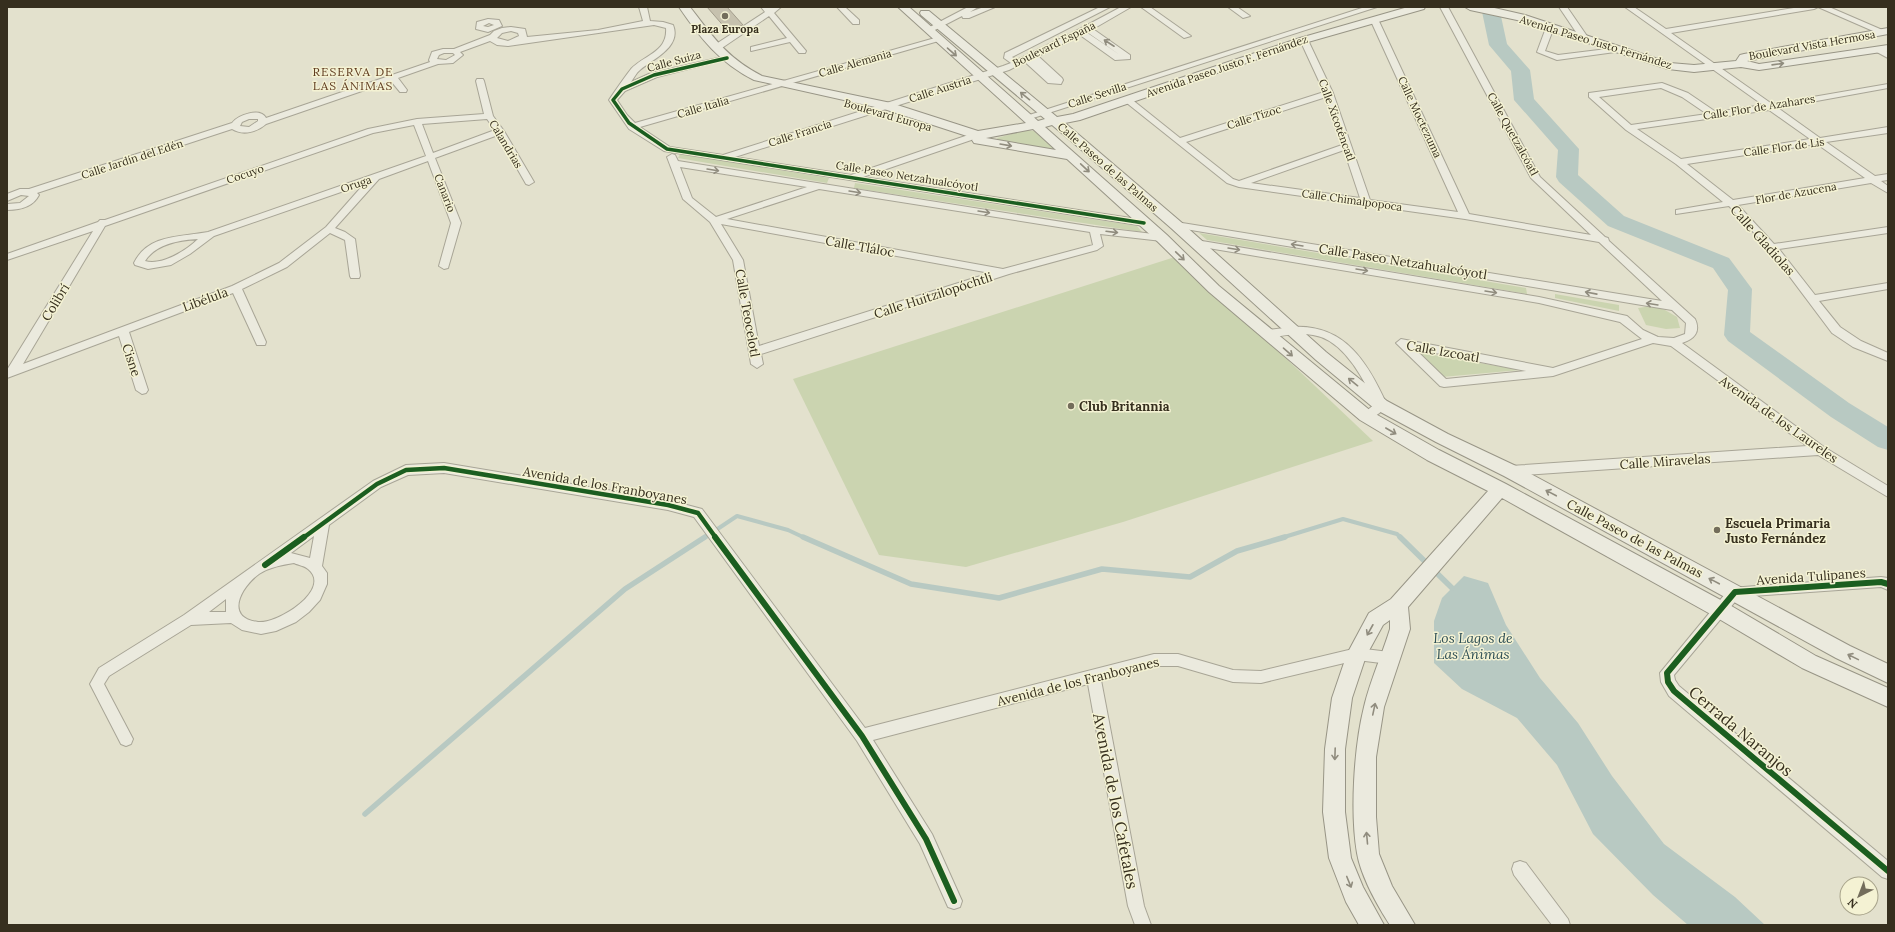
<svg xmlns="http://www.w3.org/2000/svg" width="1895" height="932" font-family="Lora,serif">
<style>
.green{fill:#cbd4b0}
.water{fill:#b8c9c2}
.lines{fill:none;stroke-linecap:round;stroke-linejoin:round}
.stream-far1{stroke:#b8c9c2;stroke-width:4}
.stream{stroke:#b8c9c2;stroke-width:5.5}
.river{fill:#b8c9c2;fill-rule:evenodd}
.building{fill:#c6c1ae;stroke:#a39d8c}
.street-casing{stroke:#a8a596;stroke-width:2}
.secondary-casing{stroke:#989586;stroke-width:2}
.street{fill:#ebeade;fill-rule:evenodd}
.secondary{fill:#ebeade;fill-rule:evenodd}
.cycleway-far2-casing{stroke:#f4f2d3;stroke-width:5.5}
.cycleway-far1-casing{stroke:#f4f2d3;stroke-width:7}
.cycleway-casing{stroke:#f4f2d3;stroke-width:8}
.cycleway-far2{stroke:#1b5e20;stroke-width:3.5}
.cycleway-far1{stroke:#1b5e20;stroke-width:4.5}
.cycleway{stroke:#1b5e20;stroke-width:6}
.oneway{stroke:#908c7e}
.poi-dot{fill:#736d5b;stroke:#f4f2d3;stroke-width:1.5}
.labels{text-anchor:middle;stroke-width:3;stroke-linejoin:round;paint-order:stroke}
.far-poi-label{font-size:11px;font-weight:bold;fill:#362f1e;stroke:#f4f2d3}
.far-street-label{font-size:11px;fill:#362f1e;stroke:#f4f2d3}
.far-neighbourhood-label{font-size:12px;letter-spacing:1px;fill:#603c20;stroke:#f4f2d3}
.street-label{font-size:13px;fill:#362f1e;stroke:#f4f2d3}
.poi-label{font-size:13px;font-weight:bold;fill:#362f1e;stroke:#f4f2d3;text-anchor:start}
.water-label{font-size:14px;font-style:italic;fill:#2e4f55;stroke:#f4f2d3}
.near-street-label{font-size:16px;fill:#362f1e;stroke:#f4f2d3}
</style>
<rect width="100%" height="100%" fill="#e3e1cd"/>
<g class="green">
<polygon points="1026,130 1034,131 1053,148 1052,151 999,142 997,138"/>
<polygon points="680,154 829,178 827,183 678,158"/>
<polygon points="855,183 1137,226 1142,232 854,188"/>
<polygon points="1199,233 1526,288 1527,294 1207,240"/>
<polygon points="1178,256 1373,441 1123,522 966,567 879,555 793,379"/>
<polygon points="1555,294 1619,305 1619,311 1555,298"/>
<polygon points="1652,306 1665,310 1677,317 1680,328 1666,329 1646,325 1638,308"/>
<polygon points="1416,352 1520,370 1442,377"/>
</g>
<polygon class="water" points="1464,576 1488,583 1506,625 1540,678 1578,723 1612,776 1664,844 1735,897 1765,925 1688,925 1653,895 1593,834 1557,765 1517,718 1462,689 1434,663 1434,621 1442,598"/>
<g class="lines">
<g class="stream-far1">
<polyline points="704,538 737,516 788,530 805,538"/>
<polyline points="1281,538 1343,519 1397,534 1401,538"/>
</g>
<g class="stream">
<polyline points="803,537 911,584 999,598 1102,569 1190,577 1237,551 1285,537"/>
<polyline points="1400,537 1452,588"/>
<polyline points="365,814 625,589 705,537"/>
</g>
<polygon class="river" points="1481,7 1499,7 1507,44 1530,70 1534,99 1579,149 1578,175 1624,216 1729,258 1752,289 1750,332 1849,403 1888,427 1888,450 1878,447 1831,417 1728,341 1724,335 1728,290 1713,268 1608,226 1559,182 1556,177 1558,150 1514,100 1511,71 1489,45"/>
</g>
<polygon class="building" points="707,7 727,7 743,25 727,30"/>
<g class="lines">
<g class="street-casing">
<g id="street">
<path d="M639,7H647L650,21L663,22L673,25C682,47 653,59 640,70C636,73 634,78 631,82L651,73L727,56L731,58L657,77L625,91L617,100L627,115L635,123L935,38L942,40L640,127L670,147L723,155L1003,66L1011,63L1004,58L1005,53L1100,7H1110L1012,57L1017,60L1078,30L1121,7H1131L1093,29L1130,55V59L1115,60L1080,35L1038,56L1062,78L1063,80L1061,84L1048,83L1025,62L1009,70L735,157L851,175L977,132L980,133V137L863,177L1144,220L1149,223L1144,226L664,151L629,129L609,100C616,90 623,79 631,69C644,55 668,52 666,28L654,25L508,46L497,45L490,41L460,52L463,55L453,63L438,64L398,78L407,90L406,92H400L391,81L266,124C257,132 243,136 232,129L37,193L39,195C33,207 20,210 7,210V204L20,203L29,196L21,195L7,201V194L20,189H29L232,123C238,115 260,107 266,118L430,62L429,60L432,52L443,49H454L490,35L494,31L502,28L511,27L525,29L527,37L598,30L643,21ZM511,31L518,33L519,36L508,41L497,38L502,33ZM1086,32H1087L1120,55ZM444,53H453L455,55L446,60L437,59L439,55ZM249,119H258V121L249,127L240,126L242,122Z"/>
<polygon points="761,7 781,7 774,13 806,51 805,53 799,53 790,42 751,51 751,47 787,38 769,16 719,50 713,50 713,46 765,12"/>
<polygon points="837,7 845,7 859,20 859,24 853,24"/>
<polygon points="968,7 978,7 970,12 984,7 995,7 969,18 963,18 962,16 931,32 924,30"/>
<polygon points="1141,7 1150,7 1191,36 1184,38"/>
<polygon points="1228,7 1237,7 1250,16 1243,18"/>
<polygon points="1365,7 1377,7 1030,119 1027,120 1023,117"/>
<path d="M1440,7H1448L1540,177L1605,237L1608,238L1609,241L1695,319C1701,332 1694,339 1682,343L1824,447L1888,486V497L1818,455L1510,476L1506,474L1504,471L1506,468L1510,466L1807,446L1671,346L1653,343L1553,376L1444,387L1440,386L1396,343L1401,339L1553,368L1642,339L1620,322L1539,303L1196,246L1191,243L1196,240L1539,297L1627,316L1643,330L1658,337L1674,338L1685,334L1686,323L1672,310L1173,227L1171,225L1176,222L1662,301L1599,242L1465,219L1239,187L1227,183L1123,100L1124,98H1130L1180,138L1324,92L1300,40L1307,38L1333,93L1370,200L1458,212L1370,19L1377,17L1469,214L1591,235L1531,178ZM1326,97L1342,145L1239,181L1233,179L1186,142ZM1344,150L1360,198L1251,183ZM1415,349L1526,371L1446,379Z"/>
<polygon points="1559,7 1567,7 1589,39 1588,41 1582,41"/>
<path d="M1625,7H1634L1666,29L1800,7H1818L1814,9L1671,33L1772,104L1888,84V88L1778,108L1820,138L1888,127V133L1826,142L1875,176L1888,174V180L1881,181L1888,186V193L1871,183L1738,205L1774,244L1888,227V233L1779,249L1815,295L1888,283V289L1819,301L1840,327L1861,341L1888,353V361L1853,347L1832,333L1769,249L1729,206L1676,214V210L1723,202L1676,164L1626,130L1589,97V93L1662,83L1688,93L1716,112L1763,105ZM1661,88L1682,97L1707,114L1631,125L1599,97ZM1769,110L1810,139L1681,159L1637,129ZM1817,144L1865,178L1733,200L1687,164Z"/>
<polygon points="1818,7 1829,7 1887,32 1880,34"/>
<path d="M488,19L499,20L502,26L488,32L476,29L477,22ZM489,23L494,25L488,27L483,26Z"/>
<polygon points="1547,25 1554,27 1545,51 1558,55 1615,48 1619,50 1615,52 1557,60 1537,52"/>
<polygon points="1875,47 1881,47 1888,52 1888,58 1875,51"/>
<path d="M477,79H483L484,81L493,116L504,131L534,182L529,185L526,184L498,135L435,158L461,223L448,268L444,269L439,266L451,223L428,161L379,179L335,228L345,232L355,239L360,276L359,278H351L350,276L345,240L330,233L287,267L242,289L266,342L265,345H257L233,293L129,332L148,390L146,393L142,394L136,390L119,336L7,378V370L93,231L7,260V254L98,222L100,220H105L368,129L417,119L484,114L476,81ZM487,119L495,130L433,153L422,124ZM414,125L426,156L208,232C181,237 148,234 134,263L135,265L148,269L171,265L190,254L214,236L364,184L326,227L279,263L232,286L23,364L105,226L373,133ZM198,239C187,250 162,266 145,261C156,244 179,240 198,239Z"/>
<path d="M672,154L675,155L678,161L1094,227L1162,235L1167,238L1162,241L1100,234L1103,246L1097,250L1009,274L761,354L763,364L757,368L751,364L749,352L733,260L710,222L683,199L667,157ZM680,167L807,187L716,217L692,198ZM819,189L1090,232L1093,245L1003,269L727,219ZM721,224L990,273L759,346L743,260Z"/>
<path d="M1293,327C1345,324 1368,363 1387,405C1383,412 1370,421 1362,419L1360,416L1375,404C1364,379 1343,339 1313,335C1298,332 1282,336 1267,338L1262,334L1267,330Z"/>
<path d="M444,463L668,500L702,509L865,728L1154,654H1178L1233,670L1261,671L1357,648L1389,652L1394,654L1396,658L1394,662L1389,664L1357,660L1261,683L1233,682L1178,666H1154L1101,680L1144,906L1151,925H1135L1128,906L1088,684L873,740L932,834L962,901L960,907L954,909L948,907L920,844L857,741L694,517L668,510L444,473L408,475L381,487L329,525L322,566L327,573V584L320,600L309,612L296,622L276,631L261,634L242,630L231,623L191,625L109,676L104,684L133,739L131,744L126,746L121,744L90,684L99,668L184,615L373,481L406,465ZM314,536L310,558L291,553ZM294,563C298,565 305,566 308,569C333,589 278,624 258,622C224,618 241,587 259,574C270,567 282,565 294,563ZM226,599V612H209Z"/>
<polygon points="1881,577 1888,578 1888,590 1881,587 1739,597 1674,675 1675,680 1679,686 1888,861 1888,879 1882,877 1669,696 1661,682 1660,673 1730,588"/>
<polygon points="1520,861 1526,863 1568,919 1570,925 1552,925 1514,875 1512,869 1514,863"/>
</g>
</g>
<g class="secondary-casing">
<g id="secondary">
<path d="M679,7H690C713,37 727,58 762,76L891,103L978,131L1026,123L898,7H909L1038,121L1045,119L921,15L920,13L921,11H929L1057,117L1073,114L1300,38L1408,7H1425L1424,9L1308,42L1080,120L1065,123L1181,222L1326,352L1387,401L1448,434L1516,466L1850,646L1888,664V683L1836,658L1504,476L1436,442L1375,409L1316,360L1171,228L1070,140L1052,125L1045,127L1167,235L1219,286L1372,412L1439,450L1506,484L1728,604L1816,656L1888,688V707L1802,668L1714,616L1502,498L1408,607L1410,629L1384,707L1376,757V817L1379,854L1392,886L1415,925H1390C1377,905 1361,876 1357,853C1350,813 1354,747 1364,707C1370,681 1382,655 1390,629V620L1383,625L1366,656L1352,698L1345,749V812L1351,858L1363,887L1384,925H1359L1346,902L1329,858L1323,812L1325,749L1332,698L1347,654L1369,613L1391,599L1488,491L1427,460L1360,420L1209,292L1157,241L1067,159L974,143L972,140L973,138L884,109L754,80C720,63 700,38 679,7ZM1033,129L1056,150L986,138Z"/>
<polygon points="1465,7 1490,7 1525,15 1670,63 1694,65 1736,61 1740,55 1744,54 1888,28 1888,34 1747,61 1759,64 1888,45 1888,51 1759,70 1741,67 1694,72 1668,69 1517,20 1470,10"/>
</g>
</g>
<use href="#street" class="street"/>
<use href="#secondary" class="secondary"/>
<g class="cycleway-far2-casing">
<polyline id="cycleway-far2" points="727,58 654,75 622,89 613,100 629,123 667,149 1144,223"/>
</g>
<g class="cycleway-far1-casing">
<polyline id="cycleway-far1" points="303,538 377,484 406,470 444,468 668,505 698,513 716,538"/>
</g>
<g class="cycleway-casing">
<g id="cycleway">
<polyline points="715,537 862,736 926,839 954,901"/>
<polyline points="265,565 304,537"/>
<polyline points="1888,584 1881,582 1735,592 1667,673 1668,682 1674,691 1888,871"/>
</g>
</g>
<use href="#cycleway-far2" class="cycleway-far2"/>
<use href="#cycleway-far1" class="cycleway-far1"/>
<use href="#cycleway" class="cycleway"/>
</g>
<defs><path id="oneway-shaft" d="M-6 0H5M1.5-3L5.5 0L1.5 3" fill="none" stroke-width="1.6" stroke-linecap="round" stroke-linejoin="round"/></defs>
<g class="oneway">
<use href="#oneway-shaft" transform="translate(1109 43) rotate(-147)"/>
<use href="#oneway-shaft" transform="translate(952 52) rotate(41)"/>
<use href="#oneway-shaft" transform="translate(1778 64) rotate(-8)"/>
<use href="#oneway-shaft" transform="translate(1025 96) rotate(-141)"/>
<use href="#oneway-shaft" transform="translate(1006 145) rotate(10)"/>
<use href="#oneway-shaft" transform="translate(1085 168) rotate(43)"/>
<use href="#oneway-shaft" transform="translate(713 170) rotate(9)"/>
<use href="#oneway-shaft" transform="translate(855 192) rotate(9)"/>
<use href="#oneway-shaft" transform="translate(984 212) rotate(9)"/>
<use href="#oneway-shaft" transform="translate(1112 232) rotate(7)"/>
<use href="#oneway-shaft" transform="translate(1297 245) rotate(-171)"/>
<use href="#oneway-shaft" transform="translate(1234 249) rotate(9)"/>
<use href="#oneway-shaft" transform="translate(1180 256) rotate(44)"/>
<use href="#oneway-shaft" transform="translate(1362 270) rotate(9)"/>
<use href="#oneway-shaft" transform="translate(1491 292) rotate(9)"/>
<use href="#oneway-shaft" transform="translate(1591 293) rotate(-169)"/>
<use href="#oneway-shaft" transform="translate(1652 304) rotate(-171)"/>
<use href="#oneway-shaft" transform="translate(1288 352) rotate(41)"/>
<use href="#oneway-shaft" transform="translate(1353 382) rotate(-141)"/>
<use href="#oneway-shaft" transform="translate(1391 431) rotate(30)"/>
<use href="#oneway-shaft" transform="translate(1551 493) rotate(-152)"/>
<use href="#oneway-shaft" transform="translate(1714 581) rotate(-152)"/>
<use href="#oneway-shaft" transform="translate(1370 630) rotate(119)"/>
<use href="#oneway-shaft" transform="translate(1853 657) rotate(-154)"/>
<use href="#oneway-shaft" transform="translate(1374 709) rotate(-78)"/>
<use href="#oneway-shaft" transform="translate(1335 754) rotate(92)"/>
<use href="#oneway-shaft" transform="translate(1367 838) rotate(-95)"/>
<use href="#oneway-shaft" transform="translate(1349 882) rotate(68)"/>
</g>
<g class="poi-dot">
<circle cx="725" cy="16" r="4"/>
<circle cx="1071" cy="406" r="4"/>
<circle cx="1717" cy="530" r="4"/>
</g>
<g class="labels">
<g class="far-poi-label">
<text x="725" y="33">Plaza Europa</text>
</g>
<g class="far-street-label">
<text transform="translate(1596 42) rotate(17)" y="4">Avenida Paseo Justo Fernández</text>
<text transform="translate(1054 44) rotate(-26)" y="4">Boulevard España</text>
<text transform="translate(1812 45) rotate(-10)" y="4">Boulevard Vista Hermosa</text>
<text transform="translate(674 61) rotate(-15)" y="4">Calle Suiza</text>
<text transform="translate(855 63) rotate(-16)" y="4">Calle Alemania</text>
<text transform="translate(1227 66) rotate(-19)" y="4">Avenida Paseo Justo F. Fernández</text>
<text transform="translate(940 89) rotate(-18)" y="4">Calle Austria</text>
<text transform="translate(1097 95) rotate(-18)" y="4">Calle Sevilla</text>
<text transform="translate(703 107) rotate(-16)" y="4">Calle Italia</text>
<text transform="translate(1759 107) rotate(-9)" y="4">Calle Flor de Azahares</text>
<text transform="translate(888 115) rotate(16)" y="4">Boulevard Europa</text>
<text transform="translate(1254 117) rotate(-18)" y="4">Calle Tízoc</text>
<text transform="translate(1420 117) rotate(65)" y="4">Calle Moctezuma</text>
<text transform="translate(1337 120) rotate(70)" y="4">Calle Xicoténcatl</text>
<text transform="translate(800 133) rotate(-18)" y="4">Calle Francia</text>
<text transform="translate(1513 134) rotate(61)" y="4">Calle Quetzalcóatl</text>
<text transform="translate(506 144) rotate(59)" y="4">Calandrias</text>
<text transform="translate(1784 147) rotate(-8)" y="4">Calle Flor de Lis</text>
<text transform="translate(132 159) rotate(-18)" y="4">Calle Jardín del Edén</text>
<text transform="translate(1108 167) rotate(41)" y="4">Calle Paseo de las Palmas</text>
<text transform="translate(245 174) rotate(-19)" y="4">Cocuyo</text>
<text transform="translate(907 176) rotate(9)" y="4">Calle Paseo Netzahualcóyotl</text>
<text transform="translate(356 184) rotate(-19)" y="4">Oruga</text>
<text transform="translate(445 193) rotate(69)" y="4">Canario</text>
<text transform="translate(1796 193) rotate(-10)" y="4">Flor de Azucena</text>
<text transform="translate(1352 200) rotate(8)" y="4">Calle Chimalpopoca</text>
</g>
<g class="far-neighbourhood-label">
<text x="353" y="76">RESERVA DE<tspan x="353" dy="14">LAS ÁNIMAS</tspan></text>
</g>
<g class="street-label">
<text transform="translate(1763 240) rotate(48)" y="5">Calle Gladiolas</text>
<text transform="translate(860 246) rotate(10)" y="5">Calle Tláloc</text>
<text transform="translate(1403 261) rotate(9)" y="5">Calle Paseo Netzahualcóyotl</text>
<text transform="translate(933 295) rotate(-18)" y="5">Calle Huitzilopóchtli</text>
<text transform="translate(205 299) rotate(-20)" y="5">Libélula</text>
<text transform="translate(55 302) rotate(-59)" y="5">Colibrí</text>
<text transform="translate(748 313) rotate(80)" y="5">Calle Teocelotl</text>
<text transform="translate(1443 351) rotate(10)" y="5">Calle Izcoatl</text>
<text transform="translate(132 360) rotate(72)" y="5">Cisne</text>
<text transform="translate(1779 419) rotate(35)" y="5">Avenida de los Laureles</text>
<text transform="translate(1665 461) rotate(-4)" y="5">Calle Miravelas</text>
<text transform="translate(605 485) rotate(10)" y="5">Avenida de los Franboyanes</text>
<text transform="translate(1635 538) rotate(28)" y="5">Calle Paseo de las Palmas</text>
<text transform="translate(1811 576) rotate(-4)" y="5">Avenida Tulipanes</text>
<text transform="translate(1078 681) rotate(-14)" y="5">Avenida de los Franboyanes</text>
</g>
<g class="poi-label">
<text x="1079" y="411">Club Britannia</text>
<text x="1725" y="528">Escuela Primaria<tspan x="1725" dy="15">Justo Fernández</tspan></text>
</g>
<g class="water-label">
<text x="1473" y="643">Los Lagos de<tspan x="1473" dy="16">Las Ánimas</tspan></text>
</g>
<g class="near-street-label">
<text transform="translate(1741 731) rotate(40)" y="6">Cerrada Naranjos</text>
<text transform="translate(1116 801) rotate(79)" y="6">Avenida de los Cafetales</text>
</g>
</g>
<rect width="1895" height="932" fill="none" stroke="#362f1e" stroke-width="16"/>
<g transform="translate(1859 896) rotate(222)"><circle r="19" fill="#f4f2d3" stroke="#a8a48b"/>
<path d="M0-3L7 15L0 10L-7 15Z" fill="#736d5b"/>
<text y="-6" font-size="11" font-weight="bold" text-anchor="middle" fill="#362f1e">N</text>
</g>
</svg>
